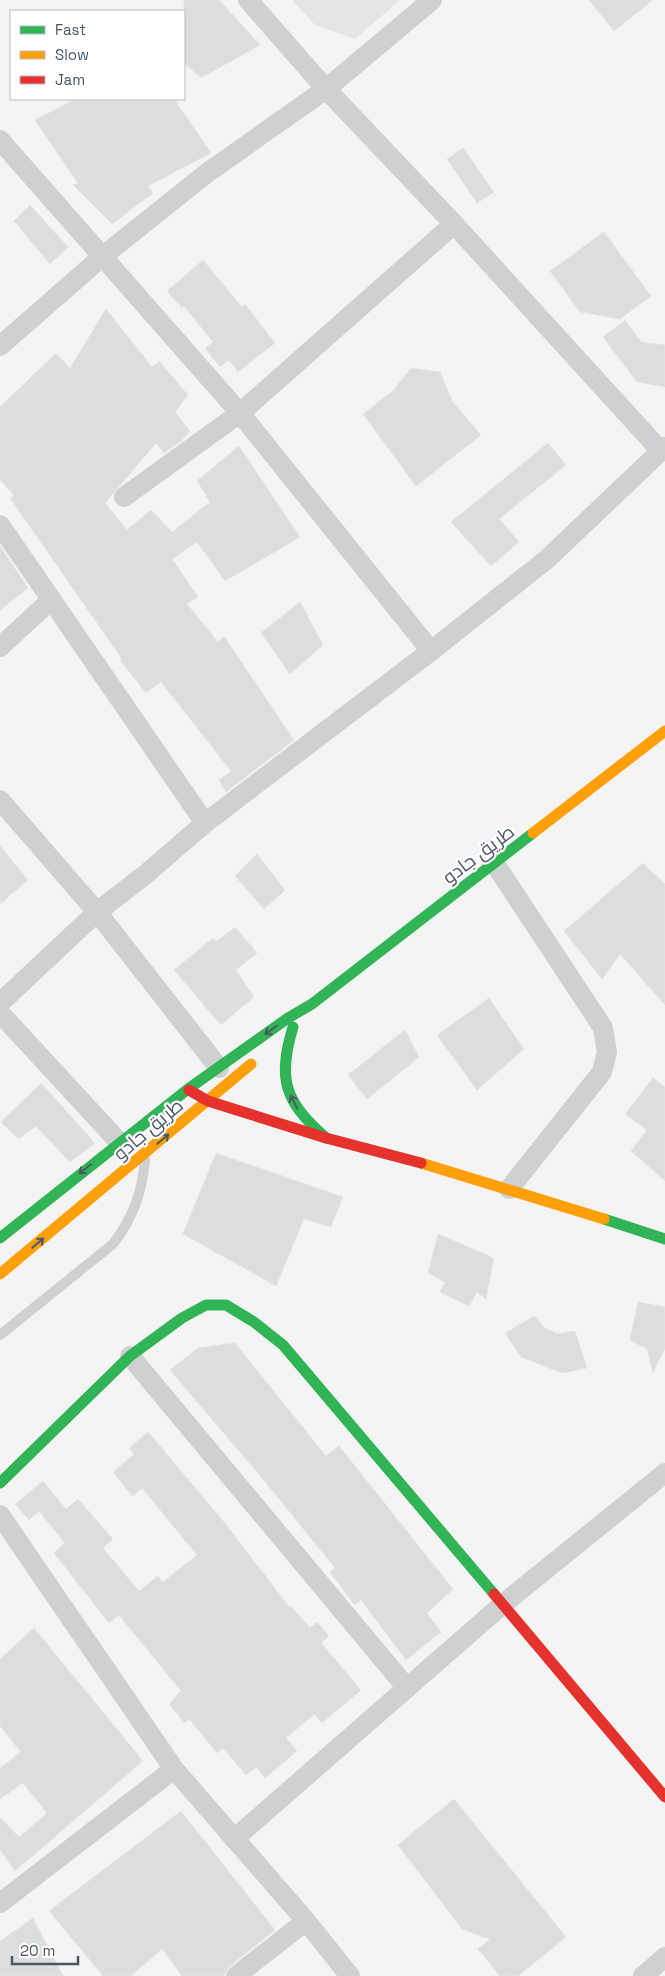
<svg xmlns="http://www.w3.org/2000/svg" width="665" height="1976" font-family="'Space Grotesk',Cairo,sans-serif">
<style>
.education{fill:#e6e5e6}
.building{fill:#ddddde;stroke:#e5e6e7}
.lines{fill:none;stroke-linecap:round;stroke-linejoin:round}
.lane{stroke:#ced0d2;stroke-width:10}
.street{stroke:#ced0d2;stroke-width:20}
.fast{stroke:#30b455;stroke-width:11}
.slow{stroke:#ff9f0a;stroke-width:11}
.jam{stroke:#e5322d;stroke-width:11}
.oneway{stroke:#495b60}
.labels{text-anchor:middle;stroke-width:4.5;stroke-linejoin:round;paint-order:stroke}
.street-label{font-size:19px;fill:#4a5661;stroke:#fff}
</style>
<rect width="100%" height="100%" fill="#f4f4f4"/>
<polygon class="education" points="292,0 400,0 355,39 315,25"/>
<g class="building">
<polygon points="184,0 219,0 260,45 201,78 184,63"/>
<polygon points="589,0 653,0 614,31"/>
<polygon points="76,99 174,99 211,153 148,186 153,193 112,224 73,185 78,183 35,120"/>
<polygon points="463,148 494,192 477,203 447,159"/>
<polygon points="30,205 68,247 50,264 14,221"/>
<polygon points="604,232 651,296 620,319 580,312 550,271"/>
<polygon points="203,260 242,307 245,304 275,343 238,372 229,360 220,367 205,348 213,342 184,306 182,308 167,291"/>
<polygon points="106,309 152,367 159,361 188,395 175,412 190,431 181,441 164,453 156,443 105,503 127,530 151,510 172,532 210,502 197,481 239,446 300,537 225,581 197,542 172,559 198,597 187,604 218,642 224,636 294,740 226,792 219,780 231,771 161,682 146,693 120,660 122,659 10,498 14,495 0,480 0,407 56,353 70,368"/>
<polygon points="625,320 641,342 665,345 665,387 637,382 603,337"/>
<polygon points="411,368 440,372 452,401 481,435 416,486 363,414 393,391"/>
<polygon points="548,443 566,465 499,519 519,542 491,566 451,522"/>
<polygon points="0,546 28,588 0,610"/>
<polygon points="300,602 323,645 290,674 261,633"/>
<polygon points="0,846 28,880 0,904"/>
<polygon points="257,854 285,890 264,909 235,876"/>
<polygon points="643,863 665,884 665,1005 620,954 602,979 564,931"/>
<polygon points="235,927 257,953 236,970 254,997 221,1025 174,970 213,938 216,942"/>
<polygon points="489,998 524,1049 477,1090 437,1035"/>
<polygon points="405,1030 419,1057 367,1099 348,1075"/>
<polygon points="653,1078 665,1087 665,1181 631,1151 647,1130 625,1114"/>
<polygon points="41,1083 95,1143 70,1162 36,1126 19,1139 1,1122"/>
<polygon points="216,1153 343,1197 331,1227 304,1219 276,1286 183,1234"/>
<polygon points="438,1234 494,1258 486,1299 477,1292 469,1306 440,1292 445,1282 428,1273"/>
<polygon points="638,1302 665,1307 665,1348 653,1373 647,1349 630,1340"/>
<polygon points="534,1316 545,1328 557,1334 575,1331 587,1368 562,1373 521,1357 505,1333"/>
<polygon points="235,1343 326,1456 339,1446 453,1589 427,1613 441,1632 406,1660 361,1600 355,1605 330,1572 335,1568 267,1484 170,1370 198,1348"/>
<polygon points="148,1432 224,1522 290,1608 291,1606 310,1628 317,1622 329,1636 321,1643 361,1690 322,1723 314,1714 286,1738 297,1751 265,1778 256,1767 246,1775 223,1748 217,1753 189,1719 185,1723 169,1704 181,1691 119,1615 109,1623 54,1553 65,1543 39,1511 29,1520 15,1504 43,1481 66,1509 78,1499 113,1539 103,1548 139,1591 158,1576 163,1582 197,1555 142,1488 132,1496 113,1472 134,1454 129,1448"/>
<polygon points="34,1628 143,1761 15,1871 0,1850 0,1817 19,1837 47,1813 23,1783 0,1799 0,1768 21,1752 0,1726 0,1659"/>
<polygon points="454,1799 566,1937 518,1976 500,1976 478,1949 490,1939 462,1929 398,1845"/>
<polygon points="181,1811 275,1930 229,1967 224,1976 182,1976 162,1949 131,1976 103,1976 49,1911"/>
<polygon points="33,1918 63,1976 0,1976 0,1941"/>
</g>
<g class="lines">
<path class="lane" d="M0,1335L113,1244C133,1218 142,1193 145,1160"/>
<g class="street">
<polyline points="248,0 326,89 454,224 660,450"/>
<polyline points="0,140 240,413 431,651"/>
<polyline points="0,346 103,256 207,173 326,89 432,0"/>
<polyline points="124,497 240,413 454,224"/>
<polyline points="0,525 205,823"/>
<polyline points="0,647 51,600"/>
<polyline points="0,800 97,912 219,1068"/>
<polyline points="495,864 603,1028 607,1052 602,1072 509,1189"/>
<polyline points="0,1003 97,912 146,874 205,823 431,651 546,560 665,447"/>
<polyline points="0,1013 119,1142"/>
<polyline points="130,1356 407,1688"/>
<polyline points="0,1515 174,1769 306,1921 350,1976"/>
<polyline points="234,1839 503,1604 665,1473"/>
<polyline points="0,1903 174,1769"/>
<polyline points="236,1976 306,1921"/>
<polyline points="643,1976 665,1957"/>
</g>
<g class="fast">
<path d="M293,1027C277,1080 285,1102 326,1138"/>
<polyline points="604,1219 665,1239"/>
<polyline points="0,1238 188,1089 288,1018 312,1004 533,833"/>
<polyline points="0,1483 130,1356 182,1318 206,1305 226,1305 254,1322 283,1345 494,1594"/>
</g>
<g class="slow">
<polyline points="533,833 665,731"/>
<polyline points="421,1163 604,1219"/>
<polyline points="0,1274 251,1064"/>
</g>
<g class="jam">
<polyline points="189,1090 208,1101 326,1138 421,1163"/>
<polyline points="494,1594 665,1797"/>
</g>
</g>
<defs><path id="oneway-shaft" d="M-6 0H5M1.5-3L5.5 0L1.5 3" fill="none" stroke-width="1.6" stroke-linecap="round" stroke-linejoin="round" transform="scale(1.25)"/></defs>
<g class="oneway">
<use href="#oneway-shaft" transform="translate(271 1030) rotate(145)"/>
<use href="#oneway-shaft" transform="translate(294 1102) rotate(-117)"/>
<use href="#oneway-shaft" transform="translate(163 1139) rotate(-40)"/>
<use href="#oneway-shaft" transform="translate(85 1169) rotate(141)"/>
<use href="#oneway-shaft" transform="translate(38 1243) rotate(-40)"/>
</g>
<g class="labels">
<g class="street-label">
<text transform="translate(478 854) rotate(-37)" y="7">طريق جادو</text>
<text transform="translate(148 1129) rotate(-40)" y="7">طريق جادو</text>
</g>
</g>
<rect x="10" y="10" width="175" height="90" fill="#ffffff" stroke="#b7bbc0"/>
<rect x="20" y="26" width="25" height="8" fill="#30b455" stroke="#b7bbc0"/>
<text x="55" y="35" font-size="15" fill="#4a5661">Fast</text>
<rect x="20" y="51" width="25" height="8" fill="#ff9f0a" stroke="#b7bbc0"/>
<text x="55" y="60" font-size="15" fill="#4a5661">Slow</text>
<rect x="20" y="76" width="25" height="8" fill="#e5322d" stroke="#b7bbc0"/>
<text x="55" y="85" font-size="15" fill="#4a5661">Jam</text>
<path d="M12 1956v8h66v-8" fill="none" stroke="#4a5661" stroke-width="2.5"/>
<text x="20" y="1956" font-size="15" fill="#4a5661" stroke="#ffffff" stroke-width="4" paint-order="stroke">20 m</text>
</svg>
